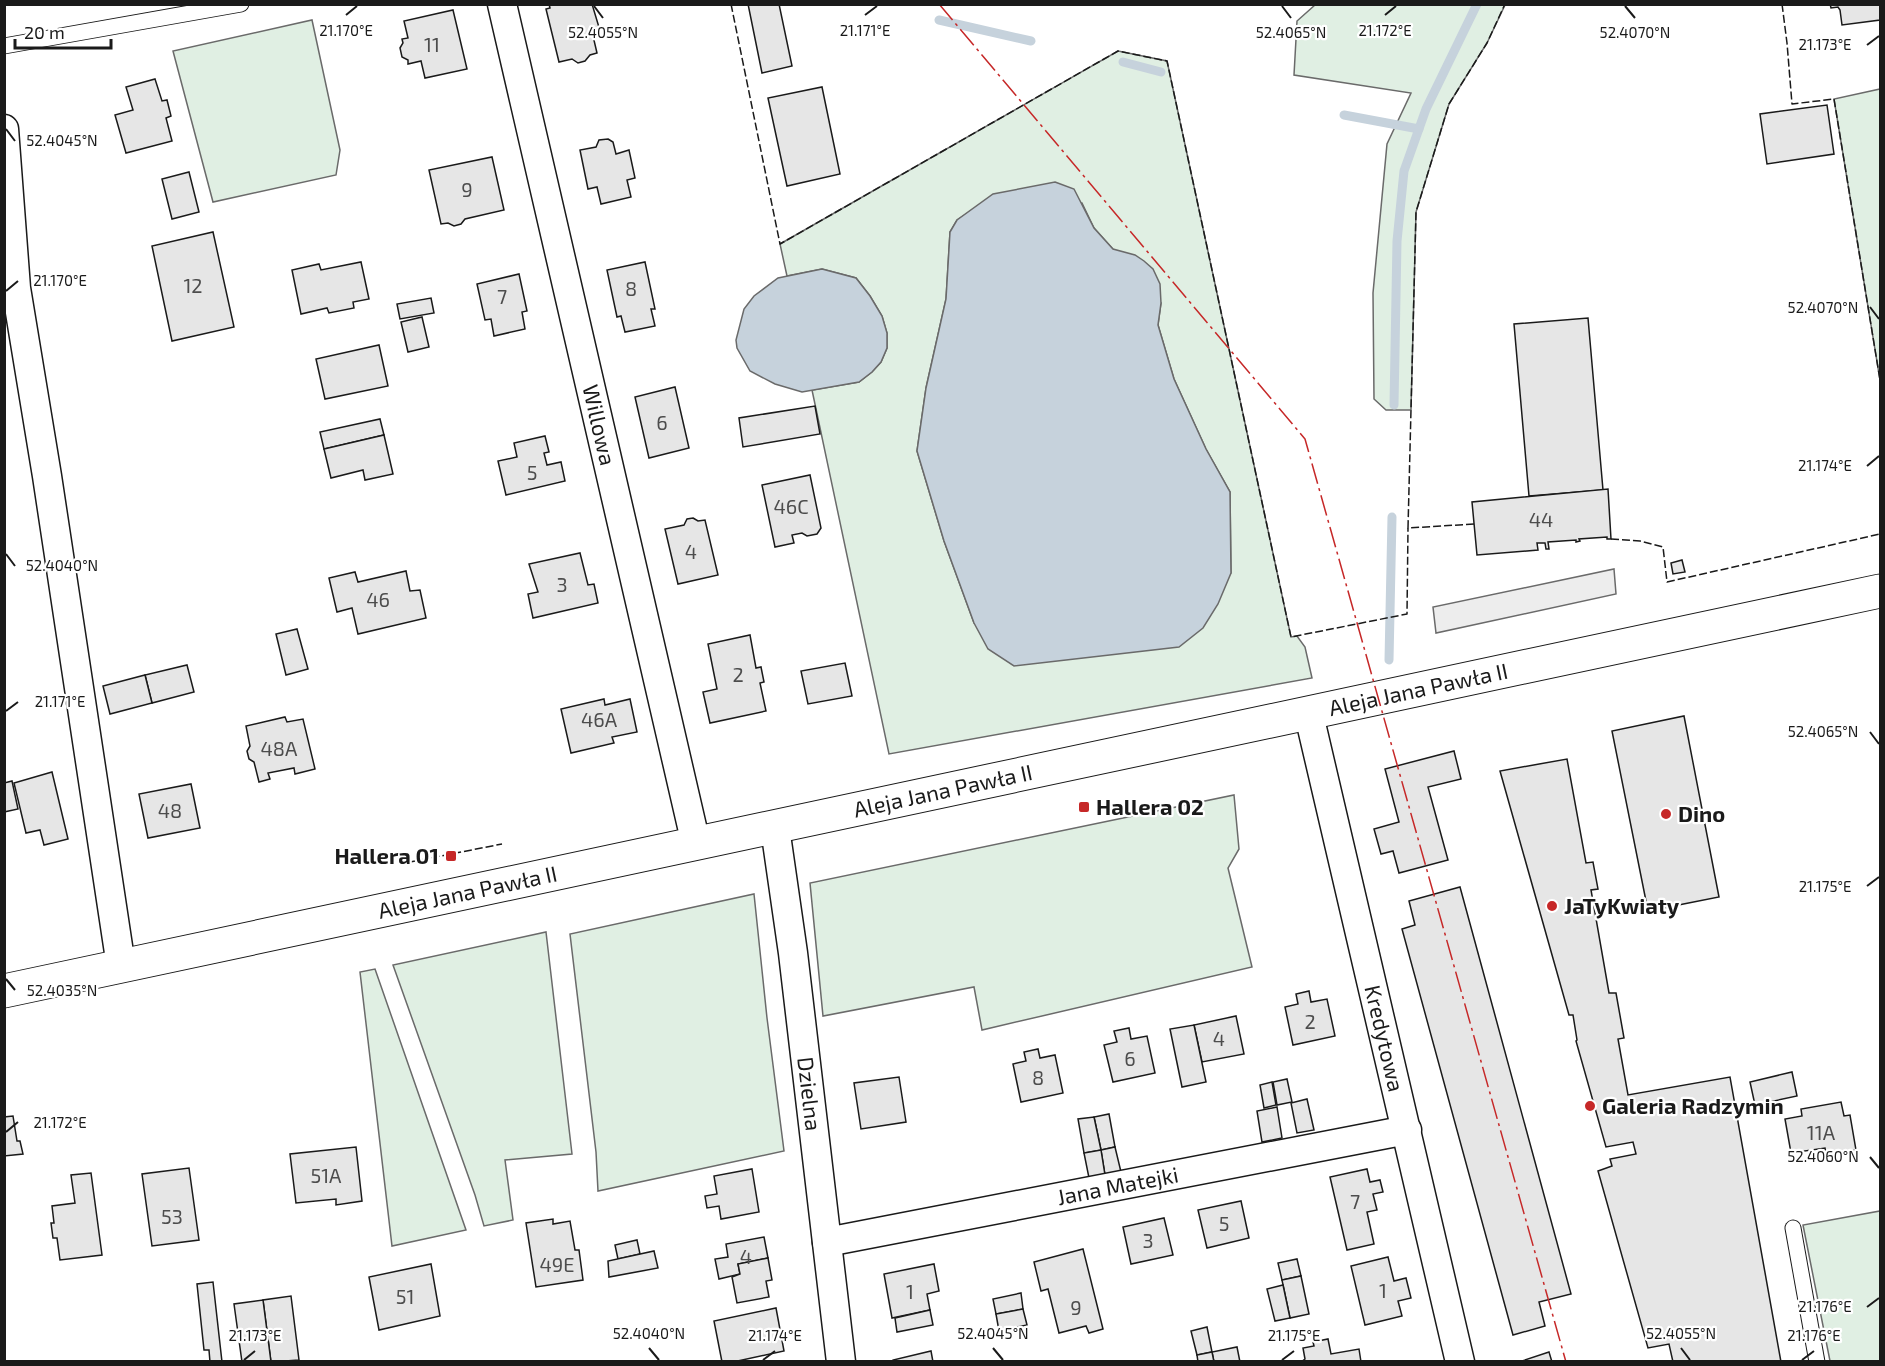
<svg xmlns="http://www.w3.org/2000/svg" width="1885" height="1366" font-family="'Exo 2',sans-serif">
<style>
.green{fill:#e0efe3;stroke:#6a6a6a;stroke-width:1.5;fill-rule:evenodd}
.parking{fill:#ededed;stroke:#6a6a6a;stroke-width:1.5}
.water{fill:#c6d2dc;stroke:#6a6a6a;stroke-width:1.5}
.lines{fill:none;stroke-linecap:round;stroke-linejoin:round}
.stream{stroke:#c6d2dc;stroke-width:9}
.building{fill:#e6e6e6;stroke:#1a1a1a;stroke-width:1.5}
.lane-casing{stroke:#1a1a1a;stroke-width:17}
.street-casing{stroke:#1a1a1a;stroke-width:31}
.secondary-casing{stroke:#1a1a1a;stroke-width:35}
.lane{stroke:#fff;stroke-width:15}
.street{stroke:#fff;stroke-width:28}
.secondary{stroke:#fff;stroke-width:33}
.fence{stroke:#1a1a1a;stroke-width:1.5;stroke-dasharray:8 3;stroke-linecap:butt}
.power{stroke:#c62828;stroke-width:1.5;stroke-dasharray:21 4.5 3 4.5;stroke-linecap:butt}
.ticks{fill:none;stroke:#1a1a1a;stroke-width:2}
.poi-dot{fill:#c62828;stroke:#fff;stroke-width:2}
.labels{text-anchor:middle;stroke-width:4.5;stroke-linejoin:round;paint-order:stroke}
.number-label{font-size:20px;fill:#4d4d4d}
.street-label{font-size:22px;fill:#1a1a1a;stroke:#fff}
.poi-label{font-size:22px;font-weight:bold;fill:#1a1a1a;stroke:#fff;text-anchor:start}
.ticks-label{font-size:15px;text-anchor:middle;fill:#1a1a1a;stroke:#fff;stroke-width:4.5;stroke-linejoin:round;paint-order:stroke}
</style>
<rect width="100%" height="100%" fill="#fff"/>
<g class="green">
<polygon points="1315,5 1505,5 1487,43 1449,104 1416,212 1411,410 1386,410 1374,399 1373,293 1387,144 1411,93 1294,75 1297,21"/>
<polygon points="312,20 340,150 336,175 213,202 173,51"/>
<path d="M1118,51L1167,61L1291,637L1297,636L1305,647L1312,678L889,754L812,390L859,382L872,372L881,362L887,348V333L882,316L870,296L856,278L822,269L787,276L780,244ZM1082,203L1094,228L1161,303L1158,325L1174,379L1206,449L1230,492L1231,573L974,623L944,541L917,451L926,388L946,299L950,232L957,220L971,211Z"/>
<polygon points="1880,89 1880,380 1834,99"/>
<polygon points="1234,795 1239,849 1228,868 1252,967 982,1030 974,987 823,1016 810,883"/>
<polygon points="754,894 767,1018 784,1151 598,1191 596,1152 570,934"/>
<polygon points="546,932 572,1154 505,1160 513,1220 484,1226 475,1195 393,965"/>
<polygon points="375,969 466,1230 392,1246 360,972"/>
<polygon points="1880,1211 1880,1361 1830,1361 1803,1225"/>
</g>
<polygon class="parking" points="1614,569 1616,594 1436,633 1433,607"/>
<g class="water">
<polygon points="1055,182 1074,189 1094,228 1113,249 1135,255 1144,261 1153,269 1160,284 1161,303 1158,325 1174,379 1206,449 1230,492 1231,573 1218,604 1203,628 1179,647 1014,666 988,649 974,623 944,541 917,451 926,388 946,299 950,232 957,220 993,194"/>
<polygon points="822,269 856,278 870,296 882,316 887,333 887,348 881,362 872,372 859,382 802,392 775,384 750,371 737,348 736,340 744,309 754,296 778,278"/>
</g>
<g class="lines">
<g class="stream">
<polyline points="939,20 1031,41"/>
<polyline points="1123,62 1161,72"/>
<polyline points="1344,115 1419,129"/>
<polyline points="1394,405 1397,241 1404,171 1426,109 1477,4"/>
<polyline points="1389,660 1392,517"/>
</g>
</g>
<g class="building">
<polygon points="549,4 592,4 601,34 593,36 597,53 590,55 585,61 578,63 572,59 559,62 546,9 550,8"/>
<polygon points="748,4 779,4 792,66 762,73"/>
<polygon points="1830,4 1880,4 1880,20 1842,25 1840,10 1838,7 1831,8"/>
<polygon points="453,10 467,69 425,78 421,61 408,64 408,60 402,57 400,48 403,43 402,39 408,38 404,21"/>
<polygon points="155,79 162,101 167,100 171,116 166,118 172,141 126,153 115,115 133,110 126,87"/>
<polygon points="822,87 840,174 787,186 768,98"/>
<polygon points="1827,105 1834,154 1767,164 1760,114"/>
<polygon points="608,139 613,142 616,154 629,150 635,178 627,180 631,197 601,204 597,187 588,189 580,150 596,147 599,140"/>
<polygon points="492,157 504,210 465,219 461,224 454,226 448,223 441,224 429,170"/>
<polygon points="189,172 199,212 172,219 162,179"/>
<polygon points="213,232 234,327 172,341 152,246"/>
<polygon points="361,262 369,299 353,302 354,308 329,313 327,308 301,314 292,270 319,264 321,270"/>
<polygon points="645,262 655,309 651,309 655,326 625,332 621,316 617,317 607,270"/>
<polygon points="519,274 527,311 522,312 525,329 494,336 491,319 485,320 477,284"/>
<polygon points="431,298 434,313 400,319 397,304"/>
<polygon points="422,317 429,347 408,352 401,322"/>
<polygon points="1588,318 1603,490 1529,496 1514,324"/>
<polygon points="379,345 388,386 325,399 316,359"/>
<polygon points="675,387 689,448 649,458 635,397"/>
<polygon points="815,406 820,434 743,447 739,418"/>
<polygon points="380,419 384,435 324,449 320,432"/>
<polygon points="384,435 393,474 365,480 363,470 331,478 324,449"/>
<polygon points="545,436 549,452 544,453 547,465 561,462 565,481 506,495 498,461 517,457 514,443"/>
<polygon points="810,475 821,528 817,534 807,536 802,533 792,535 794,543 775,547 762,485"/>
<polygon points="1608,489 1611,539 1607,539 1607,537 1579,539 1580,541 1576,542 1576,540 1548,542 1549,549 1546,549 1545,543 1537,543 1538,550 1477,555 1472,502"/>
<polygon points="693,518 698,521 705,520 718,575 678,584 665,529 684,525 687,519"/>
<polygon points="580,553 588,585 594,584 598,603 533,618 528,594 538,592 529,564"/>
<polygon points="1682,560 1685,572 1673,574 1671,563"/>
<polygon points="406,571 410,591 420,590 426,618 358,634 352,608 337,612 329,578 355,572 358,582"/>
<polygon points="297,629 308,669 286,675 276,634"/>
<polygon points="750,635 756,668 761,667 764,682 760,683 766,711 710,723 703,692 717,689 708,644"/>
<polygon points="845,663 852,696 808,704 801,671"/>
<polygon points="187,665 194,692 152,703 145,675"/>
<polygon points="145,675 152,703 110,714 103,686"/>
<polygon points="604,699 605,705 630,699 637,732 612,737 614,743 571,753 561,709"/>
<polygon points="1684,716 1719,897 1648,911 1612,731"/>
<polygon points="285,717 287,722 303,719 315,769 295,774 294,768 268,773 270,779 259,782 254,762 249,759 247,751 250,746 246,726"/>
<polygon points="1454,751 1461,779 1428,787 1448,860 1399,873 1393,851 1381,854 1374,829 1399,822 1385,769"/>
<polygon points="1567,759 1586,863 1593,862 1598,889 1591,890 1609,993 1616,993 1624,1038 1618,1039 1628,1095 1730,1077 1781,1362 1673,1362 1669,1344 1648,1348 1598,1171 1612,1166 1610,1159 1636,1154 1633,1142 1606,1147 1576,1041 1577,1040 1573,1015 1569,1015 1500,771"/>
<polygon points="52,772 68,839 44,845 40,830 26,833 14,783"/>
<polygon points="12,781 18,809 4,812 4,783"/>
<polygon points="191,784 200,828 148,838 139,794"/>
<polygon points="1460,887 1571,1294 1539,1302 1545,1326 1513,1335 1402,929 1415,925 1409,901"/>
<polygon points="1309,991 1311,1002 1327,999 1335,1036 1293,1045 1285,1007 1298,1004 1296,994"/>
<polygon points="1236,1016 1244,1054 1202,1062 1194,1025"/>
<polygon points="1194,1025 1206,1082 1182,1087 1170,1029"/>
<polygon points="1129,1028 1131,1039 1147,1036 1155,1073 1113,1082 1104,1045 1117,1042 1114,1031"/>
<polygon points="1038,1049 1040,1058 1055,1055 1063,1093 1021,1102 1013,1064 1026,1061 1024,1052"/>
<polygon points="1792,1072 1797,1096 1755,1105 1750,1082"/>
<polygon points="899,1077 906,1122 861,1129 854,1083"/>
<polygon points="1287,1079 1292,1102 1277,1105 1273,1082"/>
<polygon points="1272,1082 1276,1105 1264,1108 1260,1085"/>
<polygon points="1307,1099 1314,1130 1297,1133 1291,1103"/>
<polygon points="1841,1102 1844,1116 1850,1115 1856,1150 1826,1154 1825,1148 1791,1153 1785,1119 1802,1116 1801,1109"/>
<polygon points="1277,1107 1282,1138 1262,1142 1257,1111"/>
<polygon points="1109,1114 1115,1147 1101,1150 1094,1117"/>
<polygon points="13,1116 17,1141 20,1141 23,1154 4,1156 4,1117"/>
<polygon points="1094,1117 1101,1150 1084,1153 1078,1119"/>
<polygon points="356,1147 362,1201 336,1205 336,1199 296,1203 290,1154"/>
<polygon points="1115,1147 1121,1172 1105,1175 1101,1150"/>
<polygon points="1101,1150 1105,1175 1089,1178 1084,1153"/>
<polygon points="189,1168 199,1240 152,1246 142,1174"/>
<polygon points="752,1169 759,1212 721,1219 719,1206 707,1208 705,1196 717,1194 714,1176"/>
<polygon points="1367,1169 1370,1182 1380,1180 1383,1192 1373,1194 1377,1210 1367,1212 1374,1244 1347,1250 1330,1177"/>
<polygon points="91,1173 102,1255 60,1260 57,1238 53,1238 51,1223 54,1223 52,1206 75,1203 71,1175"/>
<polygon points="1241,1201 1249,1238 1207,1248 1198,1210"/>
<polygon points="1164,1218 1173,1255 1131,1264 1123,1227"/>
<polygon points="553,1219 553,1224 570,1221 575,1250 579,1250 583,1280 536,1287 526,1223"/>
<polygon points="764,1237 768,1258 738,1264 740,1274 719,1279 715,1259 728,1257 726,1244"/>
<polygon points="637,1240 640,1254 618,1259 615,1245"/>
<polygon points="1083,1249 1103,1329 1089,1333 1086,1326 1059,1333 1048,1289 1041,1291 1034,1262"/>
<polygon points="654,1251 658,1268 609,1277 608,1261"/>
<polygon points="1388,1257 1394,1281 1406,1278 1411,1298 1398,1301 1402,1316 1365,1325 1351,1266"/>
<polygon points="768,1258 772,1280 766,1281 769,1297 737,1303 732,1277 740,1274 738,1264"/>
<polygon points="1297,1259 1301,1276 1282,1280 1278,1263"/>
<polygon points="431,1264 440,1316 379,1330 369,1277"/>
<polygon points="934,1264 939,1291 927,1294 930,1310 892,1318 884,1274"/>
<polygon points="1301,1276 1309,1314 1290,1318 1282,1280"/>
<polygon points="213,1282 222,1362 210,1362 209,1350 204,1350 197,1284"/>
<polygon points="1283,1285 1290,1318 1275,1321 1267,1289"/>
<polygon points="1021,1293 1023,1309 996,1314 993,1299"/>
<polygon points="291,1296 299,1360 271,1362 263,1300"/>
<polygon points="263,1300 271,1362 242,1362 234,1304"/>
<polygon points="776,1308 784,1351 733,1362 722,1362 714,1321"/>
<polygon points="1023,1309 1027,1325 999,1331 996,1314"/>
<polygon points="930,1310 933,1325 897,1332 895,1318"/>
<polygon points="1207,1327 1212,1352 1197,1355 1191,1331"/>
<polygon points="1328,1339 1331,1354 1359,1349 1361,1362 1301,1362 1305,1359 1303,1348 1314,1346 1313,1342"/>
<polygon points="1237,1347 1240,1362 1214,1362 1212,1352"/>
<polygon points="931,1351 933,1362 893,1362 893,1360"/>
<polygon points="1212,1352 1214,1362 1198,1362 1197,1355"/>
<polygon points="1549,1352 1552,1362 1519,1362"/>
</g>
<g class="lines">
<g class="lane-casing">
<g id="lane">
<polyline points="4,46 241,4"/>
<polyline points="1793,1228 1817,1362"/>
</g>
</g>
<g class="street-casing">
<g id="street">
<path id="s1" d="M502,4L696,844"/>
<polyline points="4,129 16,288 47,476 121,966"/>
<path id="s2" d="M1309,715L1460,1362"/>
<path id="s3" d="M775,828L793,953L841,1362"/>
<path id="s4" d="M827,1242L1407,1130"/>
</g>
</g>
<g class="secondary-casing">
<g id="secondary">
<path id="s5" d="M4,991L1880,591"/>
</g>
</g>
<use href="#lane" class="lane"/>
<use href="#street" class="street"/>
<use href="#secondary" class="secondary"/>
<g class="fence">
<polyline points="731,4 780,244 1118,51 1167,61 1291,637 1407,614 1408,528"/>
<polyline points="1782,4 1787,43 1792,104 1834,99 1880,380"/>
<polyline points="1474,524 1408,528 1416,212 1449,104 1487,43 1505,4"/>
<polyline points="1611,539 1640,541 1663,547 1667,582 1880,534"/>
<polyline points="410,862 502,844"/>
</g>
<polyline class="power" points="939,4 1305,439 1566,1362"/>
</g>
<path class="ticks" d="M594,6L603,18M1282,6L1291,18M1625,6L1635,18M346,15L357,6M865,15L877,6M1385,15L1396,6M1867,45L1879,36M6,129L15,141M6,291L18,281M1870,307L1879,319M1867,466L1879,456M6,554L15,566M6,711L18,702M1870,732L1879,744M1867,886L1879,877M6,979L15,990M6,1132L18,1122M1870,1157L1879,1168M1867,1307L1879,1298M649,1348L659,1360M993,1348L1003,1360M1681,1348L1690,1360M244,1360L255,1351M763,1360L775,1351M1282,1360L1294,1351M1802,1360L1814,1351"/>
<g class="poi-dot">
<rect x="1078" y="801" width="12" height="12" rx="3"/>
<circle cx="1666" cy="814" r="6"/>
<rect x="445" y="850" width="12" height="12" rx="3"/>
<circle cx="1552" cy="906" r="6"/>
<circle cx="1590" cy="1106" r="6"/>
</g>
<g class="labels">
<g class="number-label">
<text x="432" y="52">11</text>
<text x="467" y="197">9</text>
<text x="193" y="293">12</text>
<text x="631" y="296">8</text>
<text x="502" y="304">7</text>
<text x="662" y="430">6</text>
<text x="532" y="480">5</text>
<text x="791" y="514">46C</text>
<text x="1541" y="527">44</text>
<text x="691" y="559">4</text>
<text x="562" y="592">3</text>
<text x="378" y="607">46</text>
<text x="738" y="682">2</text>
<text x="599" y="727">46A</text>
<text x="279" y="756">48A</text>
<text x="170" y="818">48</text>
<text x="1310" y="1029">2</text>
<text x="1219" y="1046">4</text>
<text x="1130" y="1066">6</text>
<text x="1038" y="1085">8</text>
<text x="1821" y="1140">11A</text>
<text x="326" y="1183">51A</text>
<text x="1355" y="1209">7</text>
<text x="172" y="1224">53</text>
<text x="1224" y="1231">5</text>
<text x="1148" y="1248">3</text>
<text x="746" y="1264">4</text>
<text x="557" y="1272">49E</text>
<text x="1383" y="1298">1</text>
<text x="910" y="1299">1</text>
<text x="405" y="1304">51</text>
<text x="1076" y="1315">9</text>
</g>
<g class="street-label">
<text dy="8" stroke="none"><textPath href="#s1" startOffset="432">Willowa</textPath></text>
<text dy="8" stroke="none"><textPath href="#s5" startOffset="1446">Aleja Jana Pawła II</textPath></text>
<text dy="8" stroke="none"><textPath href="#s5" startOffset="960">Aleja Jana Pawła II</textPath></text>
<text dy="8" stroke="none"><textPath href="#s5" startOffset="474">Aleja Jana Pawła II</textPath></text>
<text dy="8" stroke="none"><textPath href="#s2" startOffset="332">Kredytowa</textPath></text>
<text dy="8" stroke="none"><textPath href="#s3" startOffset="268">Dzielna</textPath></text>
<text dy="8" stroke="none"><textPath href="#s4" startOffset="296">Jana Matejki</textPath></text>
</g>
<g class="poi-label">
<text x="1096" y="815">Hallera 02</text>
<text x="1678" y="822">Dino</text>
<text x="439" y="864" text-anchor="end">Hallera 01</text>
<text x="1564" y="914">JaTyKwiaty</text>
<text x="1602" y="1114">Galeria Radzymin</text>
</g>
</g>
<g class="ticks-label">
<text x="346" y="36">21.170°E</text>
<text x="865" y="36">21.171°E</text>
<text x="1385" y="36">21.172°E</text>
<text x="603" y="38">52.4055°N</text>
<text x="1291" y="38">52.4065°N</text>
<text x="1635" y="38">52.4070°N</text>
<text x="1825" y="50">21.173°E</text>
<text x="62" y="146">52.4045°N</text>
<text x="60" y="286">21.170°E</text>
<text x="1823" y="313">52.4070°N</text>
<text x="1825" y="471">21.174°E</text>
<text x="62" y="571">52.4040°N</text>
<text x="60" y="707">21.171°E</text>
<text x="1823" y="737">52.4065°N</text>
<text x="1825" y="892">21.175°E</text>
<text x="62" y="996">52.4035°N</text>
<text x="60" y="1128">21.172°E</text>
<text x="1823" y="1162">52.4060°N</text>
<text x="1825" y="1312">21.176°E</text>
<text x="649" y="1339">52.4040°N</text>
<text x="993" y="1339">52.4045°N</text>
<text x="1681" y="1339">52.4055°N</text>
<text x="255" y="1341">21.173°E</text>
<text x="775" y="1341">21.174°E</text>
<text x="1294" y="1341">21.175°E</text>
<text x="1814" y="1341">21.176°E</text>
</g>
<rect width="1885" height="1366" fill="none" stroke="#1a1a1a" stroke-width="12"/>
<path d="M15 39v9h96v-9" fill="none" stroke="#1a1a1a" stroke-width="3"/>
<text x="24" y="39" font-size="18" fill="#1a1a1a" stroke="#ffffff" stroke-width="4.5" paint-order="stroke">20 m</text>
</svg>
